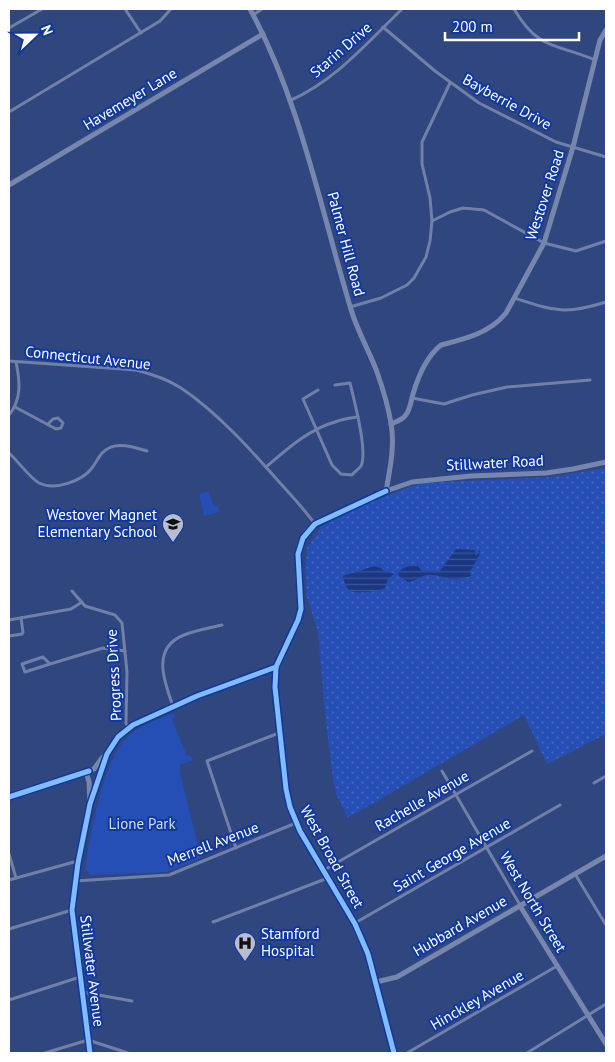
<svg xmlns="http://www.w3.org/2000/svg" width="615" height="1062" font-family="'PT Sans',sans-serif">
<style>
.grass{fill:url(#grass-dots)}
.green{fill:#254fb5}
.water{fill:url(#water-rules)}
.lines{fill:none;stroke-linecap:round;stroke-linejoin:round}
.street{stroke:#7080a8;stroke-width:3}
.secondary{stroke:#7786ad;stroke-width:5}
.cycleway-casing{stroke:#10389f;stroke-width:8}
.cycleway{stroke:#80bcff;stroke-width:5}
.labels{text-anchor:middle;stroke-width:4;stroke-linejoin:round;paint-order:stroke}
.street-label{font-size:15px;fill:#fff;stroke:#10389f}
.poi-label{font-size:15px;fill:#fff;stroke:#10389f;text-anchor:end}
.park-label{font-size:15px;fill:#d0defe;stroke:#10389f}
</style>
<defs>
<pattern id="grass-dots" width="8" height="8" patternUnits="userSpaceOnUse" patternTransform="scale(1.25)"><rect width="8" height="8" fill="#254fb5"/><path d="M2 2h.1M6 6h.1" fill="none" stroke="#4669c0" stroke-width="1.8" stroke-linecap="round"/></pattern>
<pattern id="water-rules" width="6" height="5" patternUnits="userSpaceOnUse" patternTransform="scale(1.25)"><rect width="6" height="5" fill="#1a3784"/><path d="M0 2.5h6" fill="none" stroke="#3c5596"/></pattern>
</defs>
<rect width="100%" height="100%" fill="#30467f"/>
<polygon class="grass" points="606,468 606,734 547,764 524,715 348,818 336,794 333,779 325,714 318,632 306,594 305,569 307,548 322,526 375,500 422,483 551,477"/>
<g class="green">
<polygon points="209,491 212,503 218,507 219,512 204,516 199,494"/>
<path d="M174,713L175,717L172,719L187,756L190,755L193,760L180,765V772L201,858L166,872L91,875L85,869C91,834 103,754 132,733C144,724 160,718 174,713Z"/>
</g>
<g class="water">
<path d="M456,549L475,550L476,556L480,550V554L470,572L471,576C462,579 453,580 443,577C437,576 434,574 427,575C420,576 417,581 408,582L398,575C400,567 409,566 417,565L422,571H440Z"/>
<path d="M374,566L381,568L385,572L393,573V575L388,579L385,588C380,591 353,595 349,590C345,587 344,580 343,576Z"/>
</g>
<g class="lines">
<g class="street">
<polyline points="125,9 141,33"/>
<path d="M514,9C539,51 555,43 595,60"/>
<polyline points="253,15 262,9"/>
<polyline points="383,27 435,71 479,103 556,142 606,157"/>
<polyline points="9,28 42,9"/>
<path d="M289,101C335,81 367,43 402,9"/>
<polyline points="9,112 160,21 171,9"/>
<polyline points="432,221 450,212 463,208 484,210 544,243 576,251 606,241"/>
<path d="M514,298C555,311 565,315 606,302"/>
<polyline points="350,307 381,298 407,285 414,278 426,257 430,241 432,221 430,198 422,164 422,142 450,83"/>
<path d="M9,361L136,370C152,374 167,379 181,388C217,412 252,451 280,483C292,496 304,509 315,524"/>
<path d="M318,390L303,399L332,465L341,474L352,475C354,472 359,469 361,466C368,451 354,400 350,383L335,385"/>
<polyline points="412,398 444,404 472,395 507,387 590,380"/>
<polyline points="15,407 56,429 61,428 63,423 58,418 53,419 48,424"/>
<path d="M9,415C22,399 20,381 16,362"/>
<path d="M9,453C18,461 30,478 39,483C55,491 82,481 92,468C98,460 100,452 109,448C120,442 136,448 147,451"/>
<path d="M266,467C286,450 309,429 335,422C342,419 351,418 358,417"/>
<polyline points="72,591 85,606 115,615 122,623 127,672 126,723 128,729"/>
<polyline points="9,620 71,609 82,602"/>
<polyline points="9,636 22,634 23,632 21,618"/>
<polyline points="50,664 25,672 22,664 43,657 50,664 103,648 125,651"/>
<path d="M173,706C164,681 151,648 184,635C196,630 210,628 222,625"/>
<polyline points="442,771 520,905"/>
<polyline points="594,783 606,776"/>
<polyline points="236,848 207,761 279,733"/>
<polyline points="9,854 16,878"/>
<polyline points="324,870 532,751"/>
<polyline points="575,874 606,925"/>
<polyline points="9,880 74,862 78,863"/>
<polyline points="75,881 169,875 296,823"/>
<polyline points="213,922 328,878"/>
<polyline points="355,923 560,805"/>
<polyline points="9,929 72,910"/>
<polyline points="82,992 132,1001"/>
<polyline points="9,1000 80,977"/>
<polyline points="45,1053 88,1040 128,1053"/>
<polyline points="407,1053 557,966"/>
<polyline points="527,1053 606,1004"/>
</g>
<g class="secondary">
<path d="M250,9C300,101 320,206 350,306C356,329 369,350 377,372C383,389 388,406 391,423C395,446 390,469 386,491"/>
<polyline points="9,185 263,34"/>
<path d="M391,424C395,422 402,420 405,416C410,411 411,401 413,394C418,377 427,356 441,345C465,339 490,333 506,313L544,243L573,147L600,40L606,30"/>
<polyline points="9,797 89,771"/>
<polyline points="90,803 89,782 87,775 89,771 94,769 102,758 107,754"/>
<polyline points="520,906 606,1044"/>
<polyline points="376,982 397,977 606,856"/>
<polyline points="90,1053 72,910 78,863 90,804 107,754 118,737 133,725 197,696 276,667"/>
<polyline points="394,1053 368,954 355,924 296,823 290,807 286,789 275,687 276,667 298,620 301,609 298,576 299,546 308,530 315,524 386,491 412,482 471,476 546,473 573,469 606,462"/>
</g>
<g class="cycleway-casing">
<g id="cycleway">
<polyline points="386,491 315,524 303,538 298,554 301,609 298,620 276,667 275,687 286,789 290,807 300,831 355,924 368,954 394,1053"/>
<polyline points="9,797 89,771"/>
<polyline points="90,1053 72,910 78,863 90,804 107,754 118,737 133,725 197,696 276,667"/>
</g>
</g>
<use href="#cycleway" class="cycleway"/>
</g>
<defs>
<g id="school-pin" transform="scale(1.125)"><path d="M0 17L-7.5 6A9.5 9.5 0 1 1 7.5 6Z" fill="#b7bed2" stroke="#10389f"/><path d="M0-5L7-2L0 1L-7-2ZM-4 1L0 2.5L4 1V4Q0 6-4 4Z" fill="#111"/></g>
<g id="hospital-pin" transform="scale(1.125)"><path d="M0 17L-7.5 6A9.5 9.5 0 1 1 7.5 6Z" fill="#b7bed2" stroke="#10389f"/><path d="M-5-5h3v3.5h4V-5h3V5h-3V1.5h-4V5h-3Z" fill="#111"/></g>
</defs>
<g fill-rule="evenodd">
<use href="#school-pin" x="173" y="524"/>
<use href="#hospital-pin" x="245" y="943"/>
</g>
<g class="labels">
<g class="street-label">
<text transform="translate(341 50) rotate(-41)" y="5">Starin Drive</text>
<text transform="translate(130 99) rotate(-31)" y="5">Havemeyer Lane</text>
<text transform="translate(507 102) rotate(29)" y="5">Bayberrie Drive</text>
<text transform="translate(545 195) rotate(-72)" y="5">Westover Road</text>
<text transform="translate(346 244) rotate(75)" y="5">Palmer Hill Road</text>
<text transform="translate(88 358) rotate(6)" y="5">Connecticut Avenue</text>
<text transform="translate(495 463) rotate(-3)" y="5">Stillwater Road</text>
<text transform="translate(114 675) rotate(-93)" y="5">Progress Drive</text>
<text transform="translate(422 801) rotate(-30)" y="5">Rachelle Avenue</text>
<text transform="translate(213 844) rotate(-21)" y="5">Merrell Avenue</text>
<text transform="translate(452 855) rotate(-30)" y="5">Saint George Avenue</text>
<text transform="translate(332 857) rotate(61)" y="5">West Broad Street</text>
<text transform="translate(533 902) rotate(59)" y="5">West North Street</text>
<text transform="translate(460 926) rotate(-30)" y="5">Hubbard Avenue</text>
<text transform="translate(92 971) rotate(83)" y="5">Stillwater Avenue</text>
<text transform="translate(477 1000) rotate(-30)" y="5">Hinckley Avenue</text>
</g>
<g class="poi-label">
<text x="157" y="520">Westover Magnet<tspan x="157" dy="17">Elementary School</tspan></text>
<text x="261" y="939" text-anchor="start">Stamford<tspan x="261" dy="17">Hospital</tspan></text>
</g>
<g class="park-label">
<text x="142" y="829">Lione Park</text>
</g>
</g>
<rect width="615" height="1062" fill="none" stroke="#ffffff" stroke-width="20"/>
<g transform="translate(35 35) rotate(68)" stroke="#10389f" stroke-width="4" paint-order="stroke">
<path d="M0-4L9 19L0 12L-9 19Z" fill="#ffffff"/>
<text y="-8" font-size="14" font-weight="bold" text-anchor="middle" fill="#ffffff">N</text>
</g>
<path d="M445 32v8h134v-8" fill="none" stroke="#ffffff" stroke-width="2.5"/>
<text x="452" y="32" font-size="15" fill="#ffffff" stroke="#10389f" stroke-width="4" paint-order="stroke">200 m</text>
</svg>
